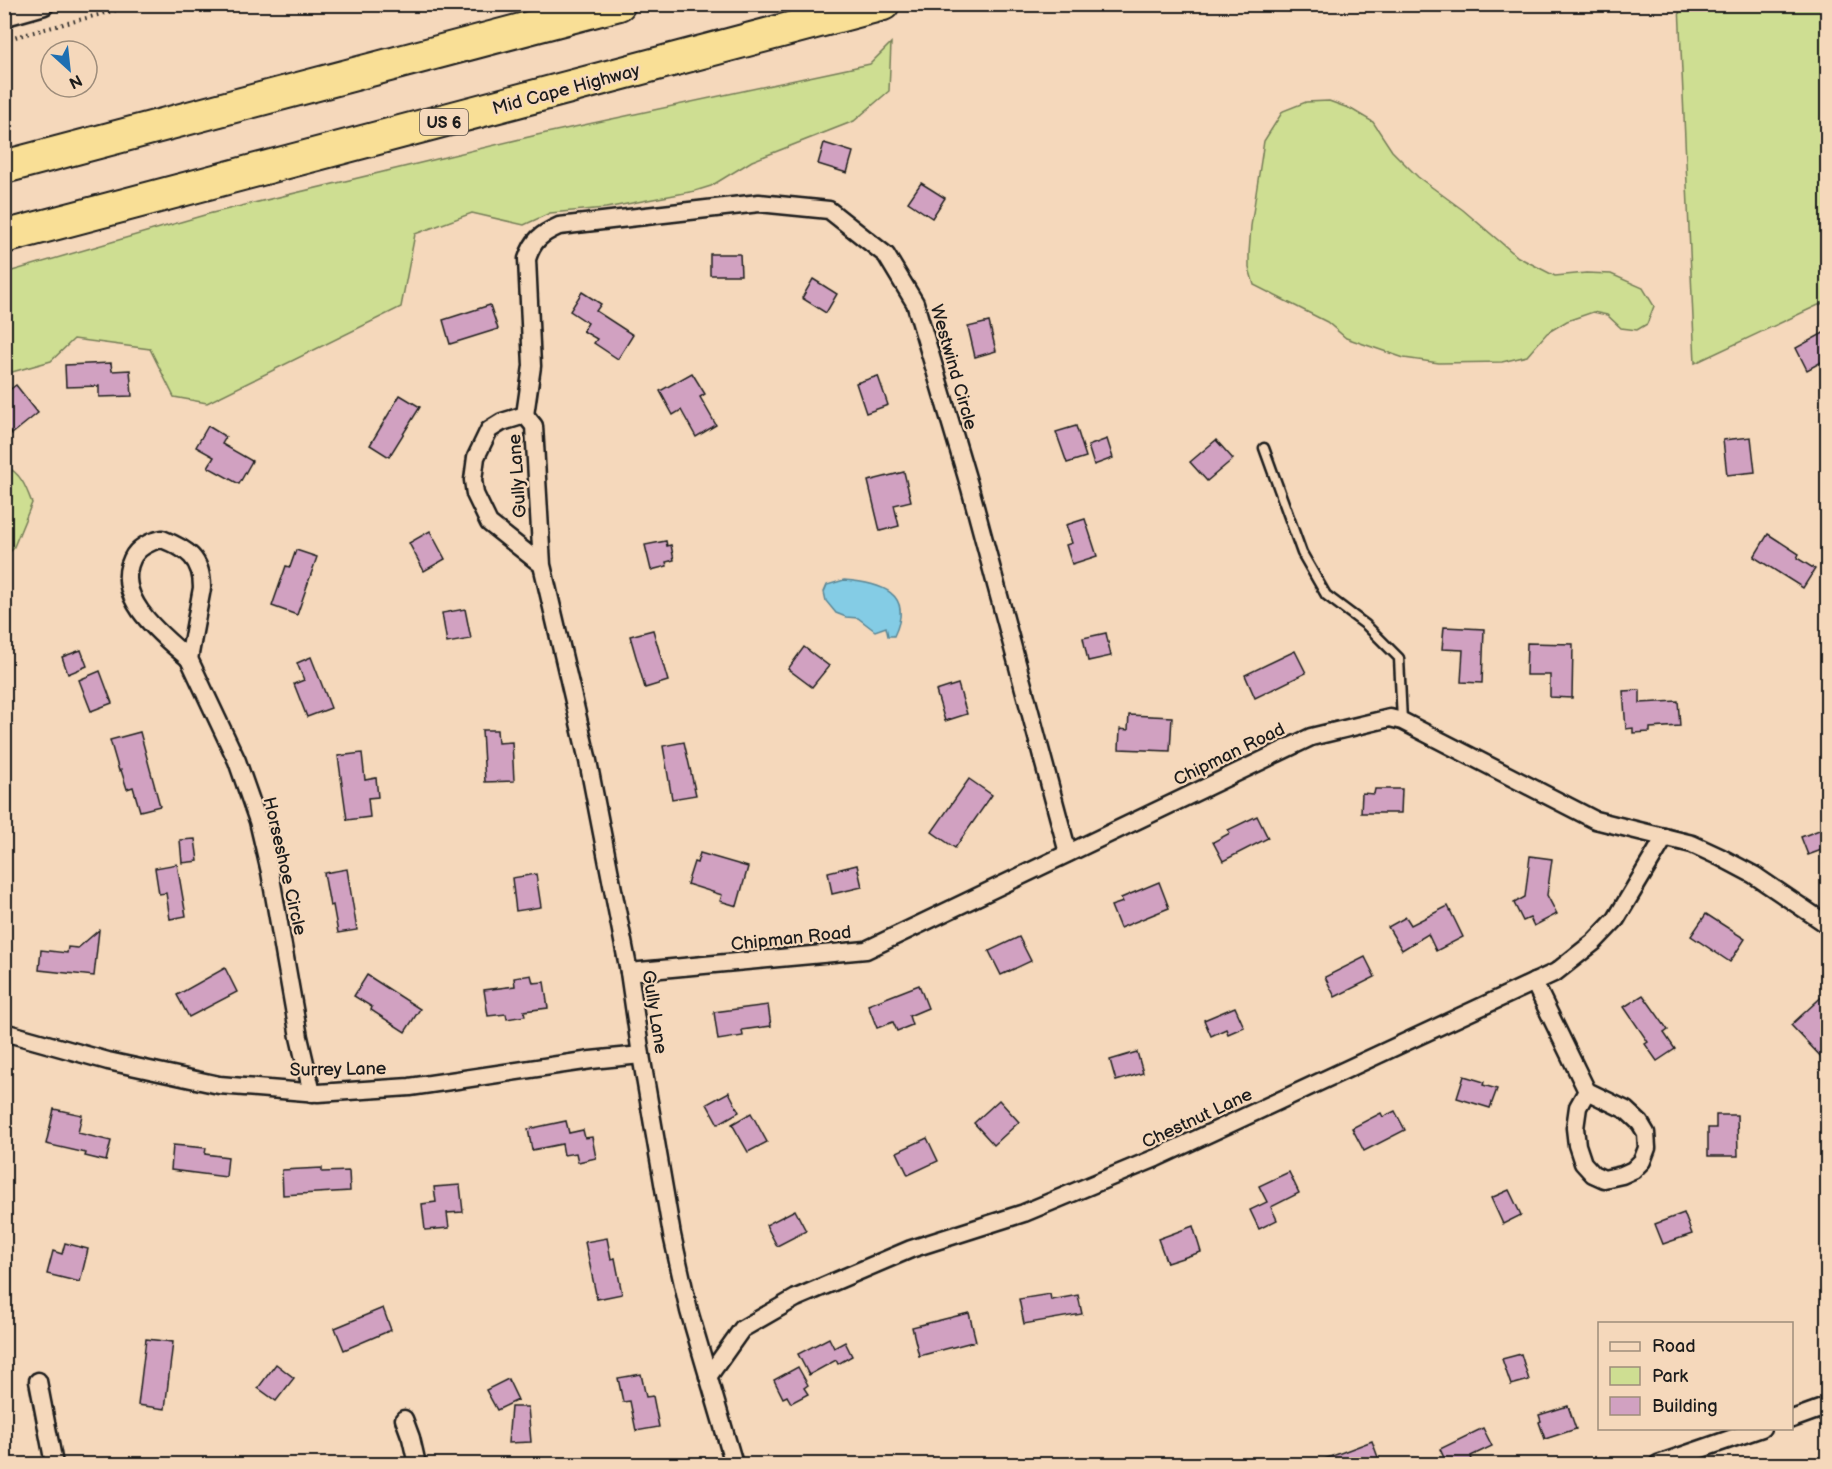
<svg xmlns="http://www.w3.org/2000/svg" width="1832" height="1469" font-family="'Balsamiq Sans',sans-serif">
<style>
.green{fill:#cede92;stroke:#757d57;stroke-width:1.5}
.water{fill:#84cce5;stroke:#5a8695;stroke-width:1.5}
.building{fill:#d1a1c1;stroke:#1c1c1c;stroke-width:1.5}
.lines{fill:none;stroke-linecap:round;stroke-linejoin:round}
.service-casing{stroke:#1c1c1c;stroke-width:13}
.minor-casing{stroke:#1c1c1c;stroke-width:21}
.tertiary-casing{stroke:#1c1c1c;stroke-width:26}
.motorway-casing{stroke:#1c1c1c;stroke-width:36}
.path{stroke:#1c1c1c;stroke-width:4;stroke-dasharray:1.5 4.5;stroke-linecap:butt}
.service{stroke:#f5d8bb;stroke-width:8}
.minor{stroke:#f5d8bb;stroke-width:16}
.tertiary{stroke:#f5d8bb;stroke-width:21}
.motorway{stroke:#f9df96;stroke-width:32}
.labels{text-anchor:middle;stroke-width:4.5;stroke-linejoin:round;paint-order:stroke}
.shield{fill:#f5d8bb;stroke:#5d544c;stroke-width:1.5}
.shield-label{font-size:16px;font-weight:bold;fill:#1c1c1c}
.street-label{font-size:18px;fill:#1c1c1c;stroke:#f5d8bb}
</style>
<rect width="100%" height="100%" fill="#f5d8bb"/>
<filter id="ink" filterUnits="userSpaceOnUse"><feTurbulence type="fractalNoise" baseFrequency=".0167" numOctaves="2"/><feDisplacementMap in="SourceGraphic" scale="12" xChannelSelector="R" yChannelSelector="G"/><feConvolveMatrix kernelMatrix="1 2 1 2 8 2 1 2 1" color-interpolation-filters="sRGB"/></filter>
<g filter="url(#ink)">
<g class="green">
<polygon points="1679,5 1828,5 1827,301 1695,363"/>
<polygon points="891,43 889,91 854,121 752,161 711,186 695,191 606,208 550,213 524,225 472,213 415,234 401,307 207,403 174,397 150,349 74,339 51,361 5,374 5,273 208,214 537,135 870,64"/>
<polygon points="1329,101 1351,109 1373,122 1392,151 1418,177 1463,210 1518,257 1555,276 1586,273 1611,274 1643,288 1654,306 1647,324 1637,330 1621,328 1607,315 1593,312 1567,321 1547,333 1527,356 1502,362 1439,363 1404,358 1346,338 1327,322 1254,285 1249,268 1249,253 1251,226 1264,141 1283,111 1306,102"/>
<path d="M5,466C21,473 26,487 32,503L13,549L5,556Z"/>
</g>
<path class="water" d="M844,580C880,583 915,592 894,636H888L886,627L875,631L858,618L846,617L836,613L826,601L824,592L827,585Z"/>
<g class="building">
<polygon points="824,143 853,152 847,173 818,164"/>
<polygon points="921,183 945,198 932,218 908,202"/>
<polygon points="710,254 740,254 741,275 710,275"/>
<polygon points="813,279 837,294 826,313 802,298"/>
<polygon points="582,292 601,304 596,311 633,335 618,359 594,343 597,339 583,331 588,323 570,311"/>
<polygon points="490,305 498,329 450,344 443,320"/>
<polygon points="989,322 996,351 975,357 968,327"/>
<polygon points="1827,331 1827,359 1807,370 1796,348"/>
<polygon points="111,363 112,371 130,370 132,396 99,397 99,386 66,387 65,365"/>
<polygon points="692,373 705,394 700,397 716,425 696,437 681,410 673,415 660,391"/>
<polygon points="878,376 888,405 866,413 856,383"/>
<polygon points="16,385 38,413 12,434 4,424 4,394"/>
<polygon points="400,395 420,407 389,457 370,445"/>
<polygon points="208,426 226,437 222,444 252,461 239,484 208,467 214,457 196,447"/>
<polygon points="1076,426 1086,457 1067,463 1056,432"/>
<polygon points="1751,437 1755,472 1727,475 1723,440"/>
<polygon points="1107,439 1113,458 1094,465 1088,446"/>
<polygon points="1216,440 1233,459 1207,481 1190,462"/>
<polygon points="904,472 911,501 894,505 899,526 880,531 868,481"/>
<polygon points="1085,519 1097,556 1072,564 1066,545 1072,543 1066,525"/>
<polygon points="430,531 445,559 424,571 409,543"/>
<polygon points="1768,534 1799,554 1797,558 1815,569 1803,588 1754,557"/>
<polygon points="666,541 667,546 671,545 674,560 666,562 667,566 651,570 645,545"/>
<polygon points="296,550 317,557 297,615 272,606 286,566 290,567"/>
<polygon points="465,609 471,639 447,643 442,613"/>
<polygon points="1444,627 1484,629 1482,683 1461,682 1463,650 1442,649"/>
<polygon points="653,630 668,681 645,688 630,636"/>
<polygon points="1106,633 1111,656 1088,661 1083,638"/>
<polygon points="1527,643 1573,644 1572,698 1550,697 1550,675 1526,675"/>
<polygon points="804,647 829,666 812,687 788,669"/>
<polygon points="81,650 87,666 68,674 62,657"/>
<polygon points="1295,651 1306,673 1255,698 1245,675"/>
<polygon points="311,657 331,708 307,717 294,684 304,680 297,663"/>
<polygon points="100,671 112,703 91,711 79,680"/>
<polygon points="958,684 967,714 945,721 936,691"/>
<polygon points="1640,690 1640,703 1678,701 1680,726 1650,728 1650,732 1633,733 1633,728 1626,729 1623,691"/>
<polygon points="1129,715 1172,717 1170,751 1119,749 1120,729 1128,730"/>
<polygon points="482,730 497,730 498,743 512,742 514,781 485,782"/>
<polygon points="140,732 160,806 140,811 133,787 127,789 121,770 119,771 110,740"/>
<polygon points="684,742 696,795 672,799 663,746"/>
<polygon points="362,753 365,780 376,778 378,797 368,798 370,817 347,820 338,756"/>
<polygon points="969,779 992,795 955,848 932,832"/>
<polygon points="1375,789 1402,789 1401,813 1361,813 1362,793 1374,794"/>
<polygon points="1257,816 1268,838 1223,861 1213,842 1230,833 1228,830"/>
<polygon points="1827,827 1827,848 1808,855 1801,837"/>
<polygon points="195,839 198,861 182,863 180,840"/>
<polygon points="700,853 748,867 737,906 720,901 722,895 687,884 694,862 697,863"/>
<polygon points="1530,856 1552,859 1547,895 1557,914 1534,926 1530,918 1523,921 1514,903 1525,897"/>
<polygon points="177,864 186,916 170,919 166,893 159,894 155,868"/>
<polygon points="857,865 862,887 832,894 828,872"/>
<polygon points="347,869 357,930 338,933 333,905 330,906 324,873"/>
<polygon points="536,874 541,907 516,911 512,878"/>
<polygon points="1159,882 1169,908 1120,928 1111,906 1123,902 1121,898"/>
<polygon points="1448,906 1463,937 1436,951 1428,934 1402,950 1388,927 1406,917 1411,925"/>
<polygon points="1706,914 1745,939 1730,962 1691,936"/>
<polygon points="99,930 94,976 39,970 41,950 67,953 68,947 78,948"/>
<polygon points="1019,937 1031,961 1001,975 989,951"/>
<polygon points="1365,957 1375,977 1335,997 1325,977"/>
<polygon points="225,968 237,992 189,1017 177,995"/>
<polygon points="367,975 420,1009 405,1032 371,1010 372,1007 354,996"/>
<polygon points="531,975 533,983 544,982 548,1008 524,1011 525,1016 507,1019 506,1014 488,1016 484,990 515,986 514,978"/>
<polygon points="919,985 928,1008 909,1016 912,1025 897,1031 893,1022 877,1028 868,1005"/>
<polygon points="1827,992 1827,1063 1791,1025"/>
<polygon points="1643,995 1668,1030 1664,1033 1675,1049 1657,1061 1645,1044 1648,1042 1624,1007"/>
<polygon points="768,1005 771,1026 742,1030 743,1036 718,1040 714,1012"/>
<polygon points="1235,1007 1244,1027 1228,1034 1226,1029 1211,1036 1204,1020"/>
<polygon points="1137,1052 1143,1073 1116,1081 1110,1060"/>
<polygon points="1464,1076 1484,1082 1483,1085 1497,1089 1490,1108 1457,1098"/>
<polygon points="729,1092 739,1112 718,1124 707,1104"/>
<polygon points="999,1100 1019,1122 994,1145 974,1123"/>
<polygon points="54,1109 82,1115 78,1133 111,1141 106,1161 85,1156 86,1153 46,1144"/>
<polygon points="1395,1111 1405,1130 1364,1151 1352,1128 1381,1113 1383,1117"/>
<polygon points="751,1113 767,1142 748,1152 732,1124"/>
<polygon points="1716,1115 1737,1115 1738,1156 1708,1156 1708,1128 1716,1128"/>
<polygon points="566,1121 569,1133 583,1130 585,1138 592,1137 596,1158 578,1162 576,1153 564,1155 562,1144 532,1150 528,1129"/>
<polygon points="927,1138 938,1161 908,1175 897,1152"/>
<polygon points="173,1145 206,1148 205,1154 228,1157 226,1177 171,1170"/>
<polygon points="322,1168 322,1172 349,1171 350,1191 283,1195 282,1170"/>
<polygon points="1289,1172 1299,1193 1271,1207 1277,1220 1259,1229 1250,1210 1267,1202 1259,1186"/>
<polygon points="460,1185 463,1212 447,1213 449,1228 425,1230 422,1204 436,1202 434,1187"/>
<polygon points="1509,1190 1521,1215 1503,1224 1491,1198"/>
<polygon points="795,1210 806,1231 777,1246 766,1225"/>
<polygon points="1684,1213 1692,1234 1663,1244 1655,1224"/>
<polygon points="1193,1226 1201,1252 1167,1263 1158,1239"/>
<polygon points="607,1238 611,1259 615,1258 622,1294 597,1299 585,1242"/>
<polygon points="65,1243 88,1249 80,1282 47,1274 53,1251 62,1254"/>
<polygon points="1050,1294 1051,1300 1078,1295 1082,1314 1024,1324 1019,1299"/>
<polygon points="383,1308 391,1330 344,1350 335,1328"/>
<polygon points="969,1313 976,1341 919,1356 912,1327"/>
<polygon points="829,1338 834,1348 845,1342 852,1356 838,1364 836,1360 809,1375 798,1354"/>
<polygon points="146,1339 173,1342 165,1409 138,1405"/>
<polygon points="1521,1354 1529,1380 1511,1385 1502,1359"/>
<polygon points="276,1364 294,1378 276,1401 258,1388"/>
<polygon points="798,1367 808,1385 804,1388 808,1394 791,1403 787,1396 783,1398 774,1380"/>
<polygon points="641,1374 646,1397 653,1396 659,1427 636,1431 630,1401 623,1402 618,1378"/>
<polygon points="508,1379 518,1400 497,1410 486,1390"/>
<polygon points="1568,1406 1576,1429 1545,1439 1539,1422 1541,1421 1539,1415"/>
<polygon points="511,1407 528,1407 531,1442 508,1443"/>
<polygon points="1483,1428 1492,1446 1471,1456 1472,1460 1462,1464 1447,1464 1440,1449"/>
<polygon points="1372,1441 1379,1460 1366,1464 1314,1464 1314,1463"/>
</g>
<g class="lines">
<g class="service-casing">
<polyline id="service" points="1264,448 1302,553 1326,595 1366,625 1399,658 1402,721"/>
</g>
<g class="minor-casing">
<g id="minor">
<path d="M525,415L532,366L527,259C533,240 541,234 559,226L759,203L829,210L886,255L915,303L970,488L1068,853"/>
<path d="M162,539C187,549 202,558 202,588L189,659C164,637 113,599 132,559C137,548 150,541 162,539Z"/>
<polyline points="542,565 534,426 525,415 502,422 489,430 476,457 473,480 475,494 489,523 542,565 588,761 629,972 641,1055 672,1235 689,1311 734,1464"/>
<polyline points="189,659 237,761 258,821 270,872 299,1037 312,1093"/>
<polyline points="629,972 866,950 1311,737 1390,718 1402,721 1595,820 1692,844 1720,857 1754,875 1828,925"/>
<polyline points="1534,982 1587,1091 1626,1110 1640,1123 1646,1133 1647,1148 1642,1161 1633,1170 1622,1175 1604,1179 1593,1174 1583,1163 1577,1145 1575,1128 1578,1107 1587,1091"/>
<polyline points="4,1032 108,1061 219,1085 318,1093 410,1087 591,1060 641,1055"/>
<polyline points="708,1377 742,1329 796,1298 911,1249 1024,1213 1156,1158 1556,972 1594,942 1616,919 1665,837"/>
<polyline points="38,1381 54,1464"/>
<polyline points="404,1419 411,1438 417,1464"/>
<polyline points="1792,1419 1828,1406"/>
<polyline points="1658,1464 1762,1428"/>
</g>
</g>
<g class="tertiary-casing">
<polyline id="tertiary" points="4,15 43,4"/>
</g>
<g class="motorway-casing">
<g id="motorway">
<polyline points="4,167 619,4"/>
<polyline points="4,237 883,4"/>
</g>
</g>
<polyline class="path" points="4,40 139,4"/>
<use href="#service" class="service"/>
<use href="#minor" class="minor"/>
<use href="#tertiary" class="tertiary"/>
<use href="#motorway" class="motorway"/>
</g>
</g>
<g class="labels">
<rect class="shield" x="420" y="109" width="48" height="26" rx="4.5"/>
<g class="shield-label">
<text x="444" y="128">US 6</text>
</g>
<g class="street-label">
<text transform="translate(566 89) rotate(-15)" y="6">Mid Cape Highway</text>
<text transform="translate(954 367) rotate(74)" y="6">Westwind Circle</text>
<text transform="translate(517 476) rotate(-94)" y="6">Gully Lane</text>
<text transform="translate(1229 754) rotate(-26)" y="6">Chipman Road</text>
<text transform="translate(285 866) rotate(77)" y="6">Horseshoe Circle</text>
<text transform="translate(791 938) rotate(-6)" y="6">Chipman Road</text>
<text transform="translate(655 1012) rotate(81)" y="6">Gully Lane</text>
<text transform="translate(338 1069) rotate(-1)" y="6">Surrey Lane</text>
<text transform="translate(1197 1118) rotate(-25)" y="6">Chestnut Lane</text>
</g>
</g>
<rect width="1832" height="1469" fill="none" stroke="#f5d8bb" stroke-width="24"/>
<rect x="12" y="12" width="1808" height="1445" fill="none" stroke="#1c1c1c" stroke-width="2" filter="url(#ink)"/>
<rect x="1598" y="1322" width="195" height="108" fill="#f5d8bb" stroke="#9e8d7b" stroke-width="1.5"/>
<rect x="1610" y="1342" width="30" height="9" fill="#f5d8bb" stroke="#9e8d7b" stroke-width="1.5"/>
<text x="1652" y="1352" font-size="18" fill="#1c1c1c">Road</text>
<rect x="1610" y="1367" width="30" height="18" fill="#cede92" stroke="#9e8d7b" stroke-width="1.5"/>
<text x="1652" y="1382" font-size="18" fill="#1c1c1c">Park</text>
<rect x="1610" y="1397" width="30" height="18" fill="#d1a1c1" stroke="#9e8d7b" stroke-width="1.5"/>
<text x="1652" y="1412" font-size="18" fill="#1c1c1c">Building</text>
<g transform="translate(69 69) rotate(153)"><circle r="28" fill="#f5d8bb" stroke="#9e8d7b" stroke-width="1.5"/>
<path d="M0-4.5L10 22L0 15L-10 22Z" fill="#1f6fb2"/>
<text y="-9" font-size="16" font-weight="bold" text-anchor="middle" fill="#1c1c1c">N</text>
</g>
</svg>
